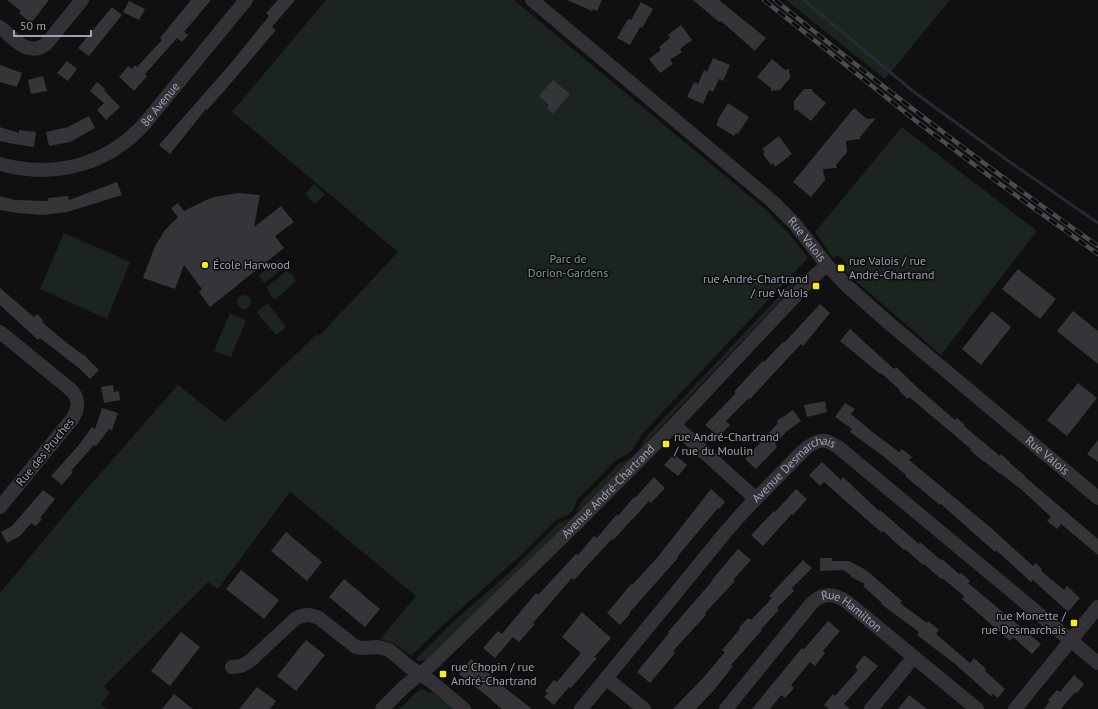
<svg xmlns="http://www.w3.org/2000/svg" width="1098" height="709" font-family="'PT Sans',sans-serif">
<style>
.green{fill:#1c241f}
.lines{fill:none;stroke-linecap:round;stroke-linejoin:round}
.stream{stroke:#262a35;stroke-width:3}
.building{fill:#343539}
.minor{stroke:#313136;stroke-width:14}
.rail-casing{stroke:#4a4a51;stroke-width:4.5}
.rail{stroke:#0b0b0c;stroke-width:3;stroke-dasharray:9;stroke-linecap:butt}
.poi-dot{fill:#f7e922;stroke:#0b0b0c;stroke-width:1.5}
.labels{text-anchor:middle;stroke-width:3;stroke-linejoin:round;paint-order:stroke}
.street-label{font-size:12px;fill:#a0a1b3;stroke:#0b0b0c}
.park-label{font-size:12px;fill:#769f84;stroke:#0b0b0c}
.poi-label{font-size:12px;fill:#a0a1b3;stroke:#0b0b0c;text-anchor:start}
</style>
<rect width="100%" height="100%" fill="#101011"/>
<g class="green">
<polygon points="326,0 514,0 765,209 791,236 808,258 642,434 634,448 628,454 615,461 577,500 574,509 569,514 555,521 519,557 444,624 411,656 393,643 380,639 416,596 290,492 218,589 208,582 104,686 110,693 101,704 107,709 0,709 0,593 72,506 178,385 225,422 317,334 319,336 398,252 232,112"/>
<polygon points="786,0 950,0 885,79"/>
<polygon points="902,127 1037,231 941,355 843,270 847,265 838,255 833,258 815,232"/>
<polygon points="314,184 325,194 315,204 305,194"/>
<polygon points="64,233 130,262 107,319 40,289"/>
<polygon points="279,259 285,267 264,283 259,275"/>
<polygon points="286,271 293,275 295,282 276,299 271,297 267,287"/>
<polygon points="800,274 802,278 638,451 647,436"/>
<circle cx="244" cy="302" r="7"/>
<polygon points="267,304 269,305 285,325 285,328 276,335 258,314 257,311"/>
<polygon points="230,313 246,320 231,357 214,351"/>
<polygon points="631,458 577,512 582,501 619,464"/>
<polygon points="571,518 428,660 420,661 416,659 455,620 511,571 559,523"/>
<polygon points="420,689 423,689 430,693 432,692 453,709 399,709"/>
</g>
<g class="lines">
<polyline class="stream" points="804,0 914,92 1007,160 1098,223"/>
</g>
<g class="building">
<polygon points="7,0 49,0 31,23 19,13 21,11"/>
<polygon points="191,0 211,0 184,32 188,35 182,42 177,38 145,74 147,76 134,91 119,77 128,66 132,69 135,65 137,67 162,40 160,38"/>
<polygon points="278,0 295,0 272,27 276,30 225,90 207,110 206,109 170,154 159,145 231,63 269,16 266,13"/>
<polygon points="567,0 602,0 597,11 593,9 592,11"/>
<polygon points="693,0 719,0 766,38 755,51 721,21 719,22"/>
<polygon points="129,1 145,9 139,20 123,12"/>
<polygon points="641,2 653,9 642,28 640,27 630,45 617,38 628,19 631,20"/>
<polygon points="112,7 122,15 89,56 78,48"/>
<polygon points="681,25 692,40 680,49 682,52 670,60 673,64 660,73 649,59 661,50 659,47 670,38 668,35"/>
<polygon points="713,58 730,65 723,81 719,79 713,92 709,90 703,104 687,97 694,82 698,84 704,70 707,72"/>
<polygon points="772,59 785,70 789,69 790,78 780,90 771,91 771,88 757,77"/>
<polygon points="67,61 77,69 68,81 57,73"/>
<polygon points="0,65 22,73 17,87 0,82"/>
<polygon points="43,76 47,91 31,94 28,80"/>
<polygon points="553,80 570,94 553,114 547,108 549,105 539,96"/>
<polygon points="97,82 105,89 104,90 120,107 106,120 97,110 104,103 90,91"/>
<polygon points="804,89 812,89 813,92 826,103 811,121 797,110 794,110 794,101"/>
<polygon points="728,103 749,117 738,134 736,133 734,136 716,125 718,122 717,121"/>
<polygon points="854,108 867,119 876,118 860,137 860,139 846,141 847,152 836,165 837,168 823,169 825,180 811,197 793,182"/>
<polygon points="89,116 95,128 70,142 49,146 46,132 68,127"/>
<polygon points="0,127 19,133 19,130 36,132 34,147 8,143 0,141"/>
<polygon points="779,136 792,154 775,167 773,163 771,165 763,154 765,152 762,149"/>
<polygon points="117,182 122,195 67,212 43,215 17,213 0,210 0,196 15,200 48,201 48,198 68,196 69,200"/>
<polygon points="238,193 260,195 254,227 281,206 294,222 275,236 284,248 210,307 199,292 202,289 184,265 175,289 143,278 155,246 165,230 178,217 171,208 178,203 184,211 204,201 214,197"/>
<polygon points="1018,269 1056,299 1040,319 1002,289"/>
<polygon points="0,288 34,317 37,314 43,320 42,322 68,344 85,356 99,370 90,379 80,369 40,338 38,340 0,305"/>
<polygon points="820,304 830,313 803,346 801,344 750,399 749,398 726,421 730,425 719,437 705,425 736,393 734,392 753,371 763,361 764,362 783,342 784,343"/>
<polygon points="992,311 1011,327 981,365 962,349"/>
<polygon points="1073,311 1098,331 1098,364 1057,331"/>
<polygon points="850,329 894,369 896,367 918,388 955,420 957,418 965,425 964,426 1000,456 1001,454 1010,462 1010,463 1025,476 1024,476 1098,539 1098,555 1061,524 1057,529 1047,521 1051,517 1023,491 1000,473 1000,474 984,461 984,462 970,450 971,449 909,397 908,399 899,391 900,390 881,373 880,374 840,341"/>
<polygon points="1078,383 1097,398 1067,436 1047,420"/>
<polygon points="113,385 114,392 119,391 120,400 104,403 101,387"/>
<polygon points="825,401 827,412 807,417 804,405"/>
<polygon points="845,403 855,409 851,414 871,431 899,452 902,449 912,457 909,460 990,527 1033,566 1036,563 1042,569 1041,571 1064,590 1067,586 1080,598 1068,612 1033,580 1031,582 996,550 995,552 941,504 940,505 905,476 906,475 883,456 850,432 852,429 835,417"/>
<polygon points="102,408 118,413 112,430 109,429 96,446 94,445 71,471 73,472 62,485 51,476 78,446 92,427 95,429"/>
<polygon points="793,410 801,421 786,432 775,444 777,447 756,469 745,459 778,423 777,421"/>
<polygon points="1098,440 1098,462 1087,454"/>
<polygon points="674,454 687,465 678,476 664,465"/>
<polygon points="822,462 841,480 843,477 879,511 880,510 919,544 920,542 941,560 942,559 959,574 961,573 970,581 968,583 1041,644 1032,654 1013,637 1010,641 962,599 964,596 942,578 941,579 924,564 923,565 905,549 904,550 883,531 882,533 824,482 820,486 809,475"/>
<polygon points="654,477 665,488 651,503 649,501 633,519 632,519 618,535 613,540 612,539 574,580 572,578 533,623 535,624 519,642 513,637 495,658 483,648 498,631 502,634 536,593 538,595 576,554 578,555 594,536 597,538 617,514 618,516 634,497 635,498"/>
<polygon points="711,489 725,502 719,509 718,508 677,557 678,558 629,613 630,614 620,625 607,613 622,595 631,584 632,585 657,558"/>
<polygon points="796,489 807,499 793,515 792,514 763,546 751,535 774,511 775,512"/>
<polygon points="43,490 55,499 40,518 42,519 36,526 31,523 20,536 7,543 1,532 12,526"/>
<polygon points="286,532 322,562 307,581 271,551"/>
<polygon points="738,549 751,560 733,580 735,581 705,613 706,615 673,651 675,653 650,683 637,672 669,633 668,632 713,580 712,580"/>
<polygon points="820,558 832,558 832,561 849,561 866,570 902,601 900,603 927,623 928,621 939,630 936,634 970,663 974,658 986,669 985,671 1005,689 998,698 993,694 991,696 954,663 917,635 919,632 881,604 882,603 863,586 865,584 851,577 851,575 843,570 820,571"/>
<polygon points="803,560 812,568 792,588 794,591 777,608 779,610 761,629 762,630 731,665 733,666 715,689 696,709 673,709 703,678 725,652 722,650 740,629 739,628 748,618 751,620 772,598 769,596"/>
<polygon points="241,570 279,600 264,619 226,589"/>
<polygon points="344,579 380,609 365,627 329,597"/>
<polygon points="582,612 611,638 594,657 597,658 571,688 569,687 554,705 544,697 548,693 545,691 554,680 557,682 581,653 562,637"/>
<polygon points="828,621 840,631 823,651 825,653 815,666 810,662 791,685 794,688 785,698 781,695 770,709 752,709 802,648 804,649"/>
<polygon points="181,632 200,647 170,686 151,671"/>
<polygon points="306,640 325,655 296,691 277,676"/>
<polygon points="864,655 878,666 844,704 850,709 829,709 824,705 833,694 835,696 858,670 855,667"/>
<polygon points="471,659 496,679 495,680 532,709 502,709 491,700 492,700 459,674"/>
<polygon points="1074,675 1084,684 1077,693 1075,692 1061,709 1044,709 1050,701 1048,700 1057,690 1060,692"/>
<polygon points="257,687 276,701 270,709 239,709"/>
<polygon points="174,694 184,702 193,709 162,709"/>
<polygon points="909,695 927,709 898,709"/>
</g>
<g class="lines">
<g class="minor">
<path id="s1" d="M532,0L772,201L794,223L827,265L847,286L891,325L1098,498"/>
<path d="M0,27C13,38 29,58 46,44L82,0"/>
<path id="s2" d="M0,164C54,179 108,165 145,123L246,0"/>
<path d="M0,332L70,389C79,397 79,408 73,418L0,507"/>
<polyline points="674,425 756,499"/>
<path d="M232,667L241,666L250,661L295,619C303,614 311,614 319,618L356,647L363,648L378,647L389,650L399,658L408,666L432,682L464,709"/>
<polyline points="606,678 644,709"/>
<path id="s3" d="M382,709L404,687L431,665L579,521L674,425L812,278L827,265"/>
<path id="s4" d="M581,709L724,534L745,510L802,452C818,437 826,437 843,451L1098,663"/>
<path id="s5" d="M726,709L811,604C823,592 834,593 847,602L977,709"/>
<polyline points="871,709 914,657"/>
<polyline points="1015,709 1098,607"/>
</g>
<g class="rail-casing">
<g id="rail">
<polyline points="764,0 916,121 1000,184 1098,254"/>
<path d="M775,0C880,85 987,168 1098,246"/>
</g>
</g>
<use href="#rail" class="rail"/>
</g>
<g class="poi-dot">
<circle cx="205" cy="265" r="4"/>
<rect x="837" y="264" width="8" height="8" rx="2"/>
<rect x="812" y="282" width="8" height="8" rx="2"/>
<rect x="662" y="440" width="8" height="8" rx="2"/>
<rect x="1070" y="619" width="8" height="8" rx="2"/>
<rect x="439" y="670" width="8" height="8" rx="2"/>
</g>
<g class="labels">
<g class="street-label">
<text dy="4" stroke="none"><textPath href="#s2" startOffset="183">8e Avenue</textPath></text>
<text dy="4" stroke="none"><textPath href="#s1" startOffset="365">Rue Valois</textPath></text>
<text transform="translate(45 452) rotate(-51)" y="4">Rue des Pruches</text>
<text dy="4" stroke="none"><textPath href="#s1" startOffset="689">Rue Valois</textPath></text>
<text dy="4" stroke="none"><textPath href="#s4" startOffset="324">Avenue Desmarchais</textPath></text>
<text dy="4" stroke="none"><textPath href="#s3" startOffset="314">Avenue André-Chartrand</textPath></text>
<text dy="4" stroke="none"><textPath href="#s5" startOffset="183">Rue Hamilton</textPath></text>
</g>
<g class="park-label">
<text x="568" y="263">Parc de<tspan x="568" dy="14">Dorion-Gardens</tspan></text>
</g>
<g class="poi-label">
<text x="849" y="265">rue Valois / rue<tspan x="849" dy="14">André-Chartrand</tspan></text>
<text x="213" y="269">École Harwood</text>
<text x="808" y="283" text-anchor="end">rue André-Chartrand<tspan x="808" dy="14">/ rue Valois</tspan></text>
<text x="674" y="441">rue André-Chartrand<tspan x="674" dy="14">/ rue du Moulin</tspan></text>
<text x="1066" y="620" text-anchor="end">rue Monette /<tspan x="1066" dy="14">rue Desmarchais</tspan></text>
<text x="451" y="671">rue Chopin / rue<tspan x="451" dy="14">André-Chartrand</tspan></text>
</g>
</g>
<path d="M14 30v6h77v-6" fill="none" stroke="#a0a1b3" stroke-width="2"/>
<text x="20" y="30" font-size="12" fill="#a0a1b3" stroke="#0b0b0c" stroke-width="3" paint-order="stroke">50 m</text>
</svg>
